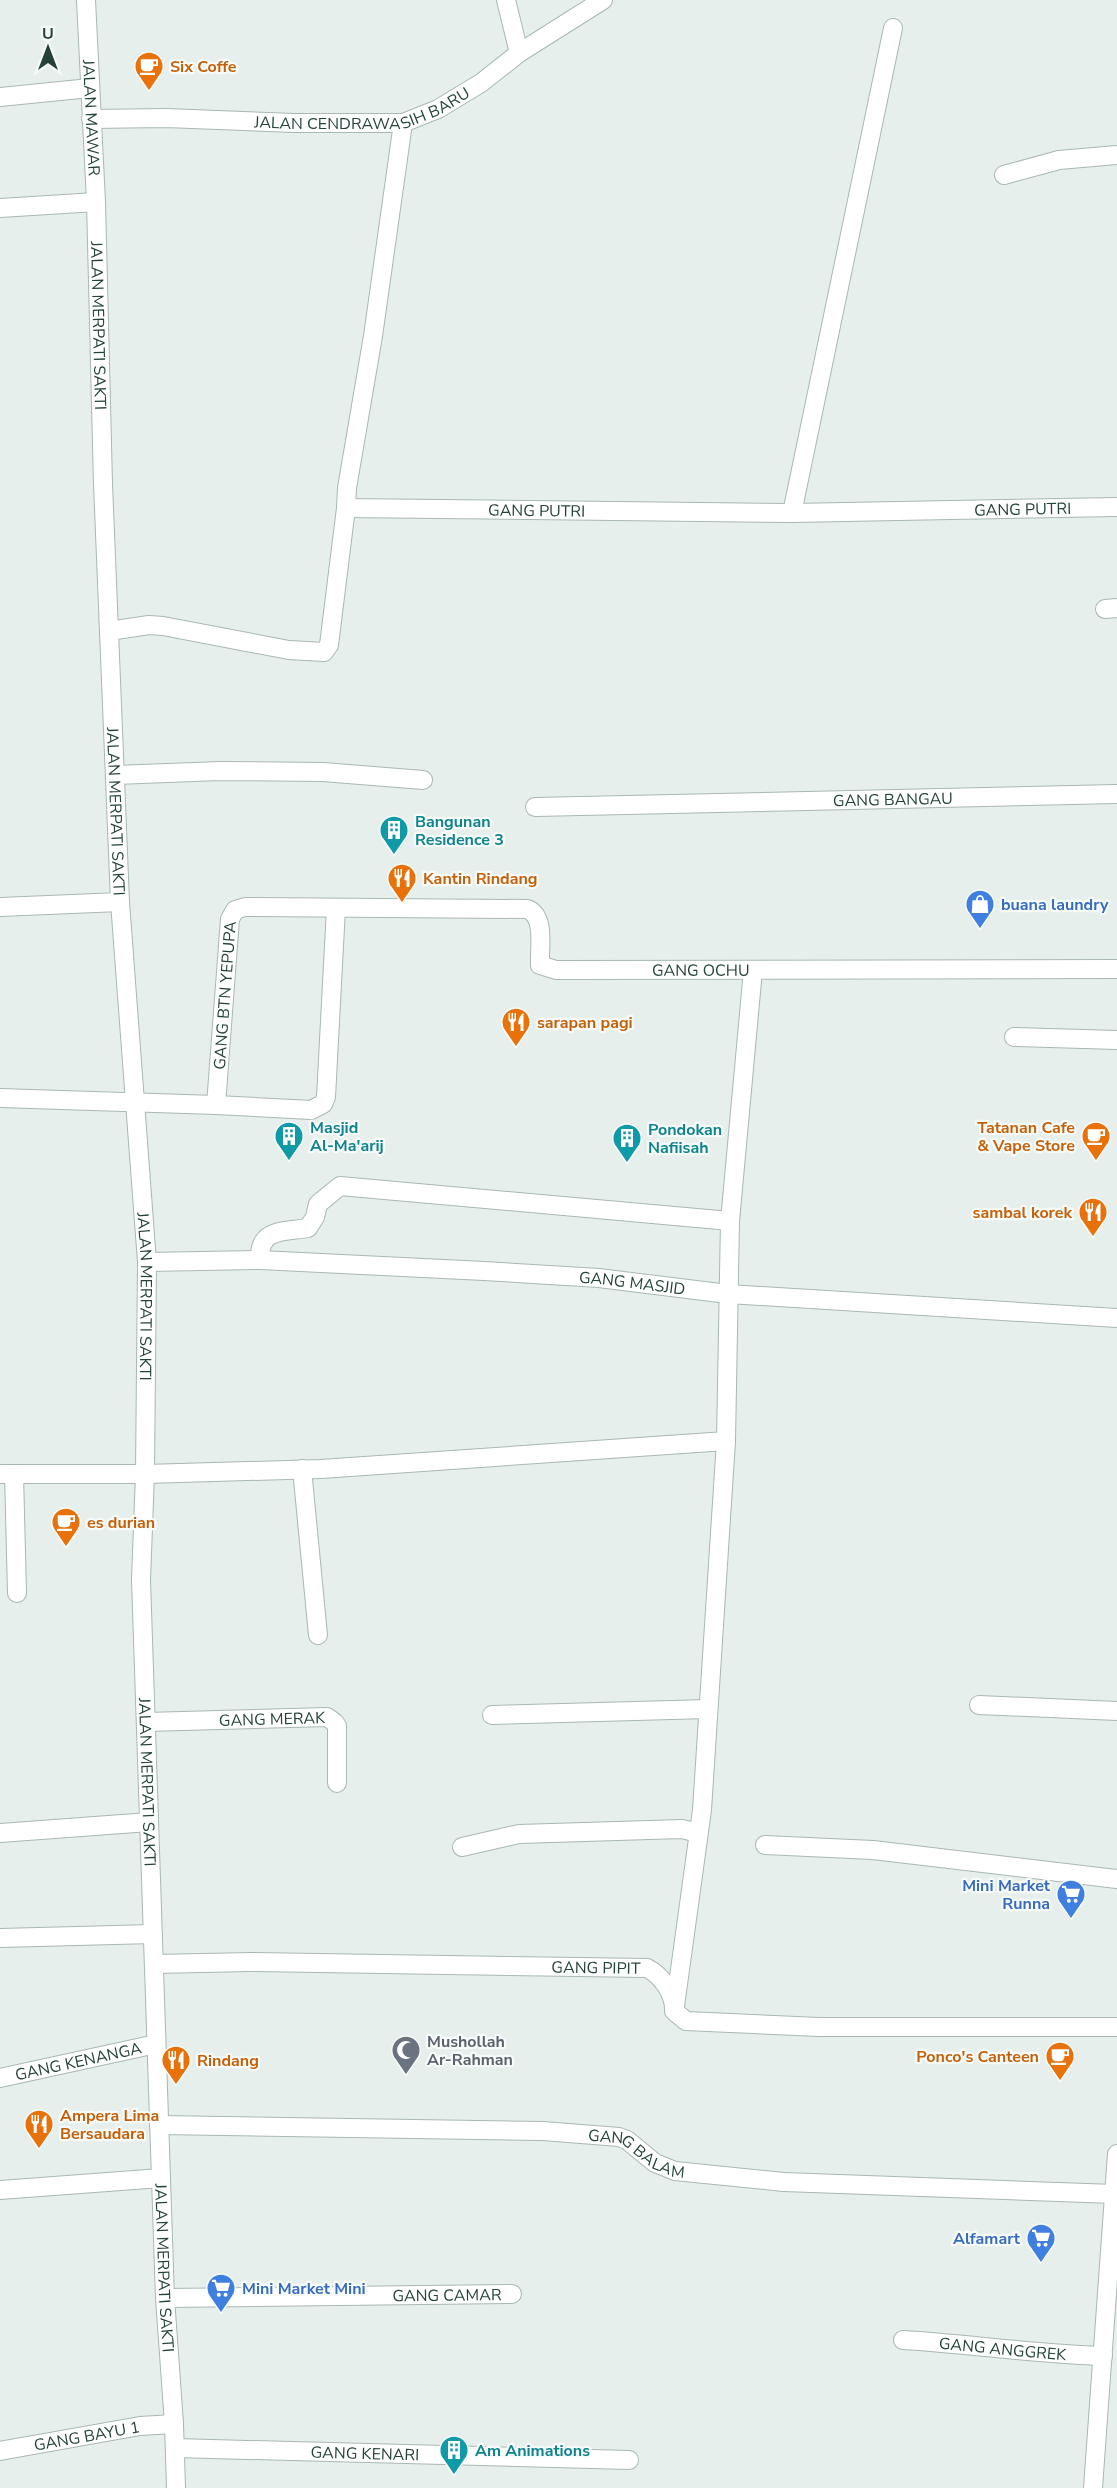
<svg xmlns="http://www.w3.org/2000/svg" width="1117" height="2488" font-family="'Nunito Sans',sans-serif">
<style>
.lines{fill:none;stroke-linecap:round;stroke-linejoin:round}
.minor-casing{stroke:#a8b8b2;stroke-width:20}
.minor{stroke:#fff;stroke-width:18}
.labels{text-anchor:middle;stroke-width:4.5;stroke-linejoin:round;paint-order:stroke}
.food-label{font-size:16px;font-weight:bold;fill:#c56008;stroke:#f7fbf9;text-anchor:start}
.street-label{font-size:16px;fill:#24423a;stroke:#f7fbf9}
.culture-label{font-size:16px;font-weight:bold;fill:#0d838f;stroke:#f7fbf9;text-anchor:start}
.shop-label{font-size:16px;font-weight:bold;fill:#366cbe;stroke:#f7fbf9;text-anchor:start}
.worship-label{font-size:16px;font-weight:bold;fill:#5b616d;stroke:#f7fbf9;text-anchor:start}
</style>
<rect width="100%" height="100%" fill="#e6efeb"/>
<g class="lines">
<g class="minor-casing">
<g id="minor">
<path id="s1" d="M86,0L96,202"/>
<polyline points="506,0 519,53"/>
<polyline points="0,97 90,88"/>
<path id="s2" d="M91,119L166,118L295,123H403L438,109L481,83L519,53L603,0"/>
<path id="s3" d="M403,123L373,336L347,488L346,508L792,513L1117,507"/>
<polyline points="1004,175 1059,160 1117,155"/>
<path id="s4" d="M0,208L96,202L103,484L120,902L147,1262L145,1474L141,1580L165,2298L174,2424L176,2488"/>
<polyline points="792,513 893,28"/>
<polyline points="1105,609 1117,608"/>
<polyline points="109,631 149,625 163,626 289,650 324,652 329,645 346,508"/>
<polyline points="115,775 220,771 323,772 423,780"/>
<path id="s5" d="M535,807L1117,794"/>
<polyline points="0,907 120,902"/>
<polyline points="1014,1037 1117,1040"/>
<path id="s6" d="M0,1098L216,1105L230,919L235,910L245,907L527,909C546,916 539,947 540,965L556,970L1117,969"/>
<polyline points="216,1105 311,1110 323,1104 326,1097 336,908"/>
<path d="M260,1260C258,1228 284,1232 308,1228L315,1217L318,1204L340,1186L730,1221"/>
<path id="s7" d="M147,1262L260,1260L484,1271L599,1278L728,1294L1117,1318"/>
<polyline points="302,1469 318,1635"/>
<polyline points="0,1474 145,1474 321,1469 726,1441"/>
<polyline points="14,1474 17,1593"/>
<polyline points="979,1705 1117,1711"/>
<polyline points="492,1715 708,1709"/>
<path id="s8" d="M146,1722L327,1717L334,1722L337,1726V1783"/>
<polyline points="0,1833 149,1822"/>
<polyline points="765,1845 873,1850 1117,1879"/>
<polyline points="462,1847 519,1834 682,1829 698,1833"/>
<polyline points="0,1938 153,1934"/>
<path id="s9" d="M154,1964L251,1962L647,1968C661,1975 675,1994 674,2011L686,2021L819,2027H1117"/>
<polyline points="675,2006 702,1810 726,1441 730,1221 753,970"/>
<path id="s10" d="M0,2078L156,2044"/>
<path id="s11" d="M159,2125L543,2131L619,2137L627,2140L655,2163L675,2171L784,2182L1115,2194"/>
<polyline points="0,2190 161,2178"/>
<path id="s12" d="M165,2298L512,2294"/>
<path id="s13" d="M903,2340C970,2344 1036,2354 1103,2356"/>
<path id="s14" d="M175,2448L629,2460"/>
<path id="s15" d="M0,2451L140,2426L174,2424"/>
<polyline points="1093,2488 1117,2154"/>
</g>
</g>
<use href="#minor" class="minor"/>
</g>
<defs>
<g id="cafe-pin" transform="scale(1.5)"><path d="M0 17L-7.5 6A9.5 9.5 0 1 1 7.5 6Z" fill="#e8710a" stroke="#f7fbf9"/><path d="M-5.5-4.5H6V0H3Q3 3.5 0 3.5H-2.5Q-5.5 3.5-5.5 0ZM3-3.2v2h1.7v-2ZM-6 4.5H4V6H-6Z" fill="#fff"/></g>
<g id="building-pin" transform="scale(1.5)"><path d="M0 17L-7.5 6A9.5 9.5 0 1 1 7.5 6Z" fill="#0f9aa8" stroke="#f7fbf9"/><path d="M-4-6H4V6H1V3H-1V6H-4ZM-2.5-4.3h1.7v1.8h-1.7ZM.8-4.3h1.7v1.8H.8ZM-2.5-1h1.7V.8h-1.7ZM.8-1h1.7V.8H.8Z" fill="#fff"/></g>
<g id="restaurant-pin" transform="scale(1.5)"><path d="M0 17L-7.5 6A9.5 9.5 0 1 1 7.5 6Z" fill="#e8710a" stroke="#f7fbf9"/><path d="M-5-6h1v4h1v-4h1v4h1v-4h1v5L-1.5 .5V6h-2V.5L-5-1ZM5-6V6H3V1.5H1.5Q1.5-4 5-6Z" fill="#fff"/></g>
<g id="shop-pin" transform="scale(1.5)"><path d="M0 17L-7.5 6A9.5 9.5 0 1 1 7.5 6Z" fill="#3f7fe0" stroke="#f7fbf9"/><path d="M-5-2.5h2.3a2.7 3.5 0 0 1 5.4 0H5L5.5 6h-11ZM-1.5-2.5h3a1.5 2.3 0 0 0-3 0Z" fill="#fff"/></g>
<g id="supermarket-pin" transform="scale(1.5)"><path d="M0 17L-7.5 6A9.5 9.5 0 1 1 7.5 6Z" fill="#3f7fe0" stroke="#f7fbf9"/><path d="M-6-5.5h2.5l.6 2H6L4.5 2H-2.5L-4.4-4H-6ZM-1.5 3.2a1.3 1.3 0 1 0 .1 0ZM3 3.2a1.3 1.3 0 1 0 .1 0Z" fill="#fff"/></g>
<g id="mosque-pin" transform="scale(1.5)"><path d="M0 17L-7.5 6A9.5 9.5 0 1 1 7.5 6Z" fill="#6b7280" stroke="#f7fbf9"/><path d="M3.5-4.9A6 6 0 1 0 3.5 4.9A5 5 0 1 1 3.5-4.9Z" fill="#fff"/></g>
</defs>
<g fill-rule="evenodd">
<use href="#cafe-pin" x="149" y="66"/>
<use href="#building-pin" x="394" y="830"/>
<use href="#restaurant-pin" x="402" y="878"/>
<use href="#shop-pin" x="980" y="904"/>
<use href="#restaurant-pin" x="516" y="1022"/>
<use href="#building-pin" x="289" y="1136"/>
<use href="#cafe-pin" x="1096" y="1136"/>
<use href="#building-pin" x="627" y="1138"/>
<use href="#restaurant-pin" x="1093" y="1212"/>
<use href="#cafe-pin" x="66" y="1522"/>
<use href="#supermarket-pin" x="1071" y="1894"/>
<use href="#mosque-pin" x="406" y="2050"/>
<use href="#cafe-pin" x="1060" y="2056"/>
<use href="#restaurant-pin" x="176" y="2060"/>
<use href="#restaurant-pin" x="39" y="2124"/>
<use href="#supermarket-pin" x="1041" y="2238"/>
<use href="#supermarket-pin" x="221" y="2288"/>
<use href="#building-pin" x="454" y="2450"/>
</g>
<g class="labels">
<g class="food-label">
<text x="170" y="72">Six Coffe</text>
<text x="423" y="884">Kantin Rindang</text>
<text x="537" y="1028">sarapan pagi</text>
<text x="1075" y="1133" text-anchor="end">Tatanan Cafe<tspan x="1075" dy="18">&amp; Vape Store</tspan></text>
<text x="1072" y="1218" text-anchor="end">sambal korek</text>
<text x="87" y="1528">es durian</text>
<text x="1039" y="2062" text-anchor="end">Ponco's Canteen</text>
<text x="197" y="2066">Rindang</text>
<text x="60" y="2121">Ampera Lima<tspan x="60" dy="18">Bersaudara</tspan></text>
</g>
<g class="street-label">
<text dy="6" stroke="none"><textPath href="#s2" startOffset="274">JALAN CENDRAWASIH BARU</textPath></text>
<text dy="6" stroke="none"><textPath href="#s1" startOffset="118">JALAN MAWAR</textPath></text>
<text dy="6" stroke="none"><textPath href="#s4" startOffset="220">JALAN MERPATI SAKTI</textPath></text>
<text dy="6" stroke="none"><textPath href="#s3" startOffset="1066">GANG PUTRI</textPath></text>
<text dy="6" stroke="none"><textPath href="#s3" startOffset="580">GANG PUTRI</textPath></text>
<text dy="6" stroke="none"><textPath href="#s5" startOffset="358">GANG BANGAU</textPath></text>
<text dy="6" stroke="none"><textPath href="#s4" startOffset="706">JALAN MERPATI SAKTI</textPath></text>
<text dy="6" stroke="none"><textPath href="#s6" startOffset="928">GANG OCHU</textPath></text>
<text dy="6" stroke="none"><textPath href="#s6" startOffset="326">GANG BTN YEPUPA</textPath></text>
<text dy="6" stroke="none"><textPath href="#s7" startOffset="486">GANG MASJID</textPath></text>
<text dy="6" stroke="none"><textPath href="#s4" startOffset="1192">JALAN MERPATI SAKTI</textPath></text>
<text dy="6" stroke="none"><textPath href="#s8" startOffset="126">GANG MERAK</textPath></text>
<text dy="6" stroke="none"><textPath href="#s4" startOffset="1678">JALAN MERPATI SAKTI</textPath></text>
<text dy="6" stroke="none"><textPath href="#s9" startOffset="442">GANG PIPIT</textPath></text>
<text dy="6" stroke="none"><textPath href="#s10" startOffset="80">GANG KENANGA</textPath></text>
<text dy="6" stroke="none"><textPath href="#s11" startOffset="483">GANG BALAM</textPath></text>
<text dy="6" stroke="none"><textPath href="#s4" startOffset="2164">JALAN MERPATI SAKTI</textPath></text>
<text dy="6" stroke="none"><textPath href="#s12" startOffset="282">GANG CAMAR</textPath></text>
<text dy="6" stroke="none"><textPath href="#s13" startOffset="100">GANG ANGGREK</textPath></text>
<text dy="6" stroke="none"><textPath href="#s15" startOffset="88">GANG BAYU 1</textPath></text>
<text dy="6" stroke="none"><textPath href="#s14" startOffset="190">GANG KENARI</textPath></text>
</g>
<g class="culture-label">
<text x="415" y="827">Bangunan<tspan x="415" dy="18">Residence 3</tspan></text>
<text x="310" y="1133">Masjid<tspan x="310" dy="18">Al-Ma'arij</tspan></text>
<text x="648" y="1135">Pondokan<tspan x="648" dy="18">Nafiisah</tspan></text>
<text x="475" y="2456">Am Animations</text>
</g>
<g class="shop-label">
<text x="1001" y="910">buana laundry</text>
<text x="1050" y="1891" text-anchor="end">Mini Market<tspan x="1050" dy="18">Runna</tspan></text>
<text x="1020" y="2244" text-anchor="end">Alfamart</text>
<text x="242" y="2294">Mini Market Mini</text>
</g>
<g class="worship-label">
<text x="427" y="2047">Mushollah<tspan x="427" dy="18">Ar-Rahman</tspan></text>
</g>
</g>
<g transform="translate(48 48)" stroke="#f7fbf9" stroke-width="4.5" paint-order="stroke">
<path d="M0-4.5L10 22L0 15L-10 22Z" fill="#24423a"/>
<text y="-9" font-size="16" font-weight="bold" text-anchor="middle" fill="#24423a">U</text>
</g>
</svg>
